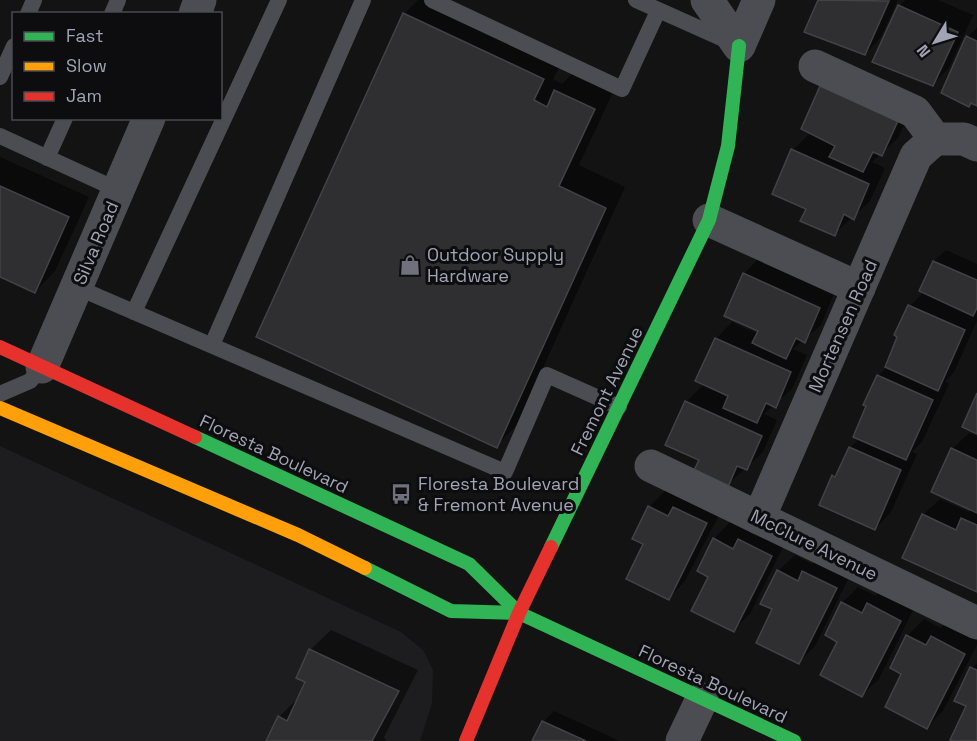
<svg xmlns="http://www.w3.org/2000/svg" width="977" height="741" font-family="'Space Grotesk',sans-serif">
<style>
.built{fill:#1d1d1f}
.shadow{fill:#0007}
.building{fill:#2f2f31;stroke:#424247;stroke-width:1.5}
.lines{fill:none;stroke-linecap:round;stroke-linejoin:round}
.lane{stroke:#4c4c53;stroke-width:16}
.street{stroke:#4c4c53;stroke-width:33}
.fast{stroke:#30b455;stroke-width:14}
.slow{stroke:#ff9f0a;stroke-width:14}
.jam{stroke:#e5322d;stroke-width:14}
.labels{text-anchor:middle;stroke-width:6;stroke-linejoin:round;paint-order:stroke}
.street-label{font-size:18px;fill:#a2a3b5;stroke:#0d0d0f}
.poi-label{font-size:18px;fill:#a2a3b5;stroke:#0d0d0f;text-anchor:start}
</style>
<rect width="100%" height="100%" fill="#131313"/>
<polygon class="built" points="0,446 401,632 423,650 433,670 432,703 420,741 0,741"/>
<g class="shadow">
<polygon points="418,0 439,0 564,58 553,79 562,84 576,70 615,88 579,165 625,187 517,425 496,446 404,14"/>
<polygon points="820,0 898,0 881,37 865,54 806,31"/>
<polygon points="905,0 938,0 973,15 949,68 933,84 899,6"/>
<polygon points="977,28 977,104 967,37"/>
<polygon points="913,105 898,138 872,162 885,168 870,201 834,234 808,208 793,150 811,132"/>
<polygon points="0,157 89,197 55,271 35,292 0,276"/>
<polygon points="946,250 977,264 977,321 954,372 945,382 949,384 922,442 912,452 917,454 891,512 875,529 821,505 833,476 840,468 850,448 860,438 878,376 887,367 910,306 924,292 921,290 934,261"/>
<polygon points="760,257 835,291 821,325 793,349 807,355 792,389 764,414 777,420 763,452 727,485 701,459 686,402 704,384 716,339 732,322 758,334 760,331 744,274"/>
<polygon points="969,433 977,436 977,591 923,515 940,499 969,512 972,509 952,449"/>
<polygon points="666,490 723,507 685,581 669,598 645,544 634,538 649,507"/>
<polygon points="730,522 747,531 755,523 787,539 750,614 733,630 710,576 714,539"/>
<polygon points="795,555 812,564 820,556 852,571 815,646 799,662 774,609 778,571"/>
<polygon points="858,587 876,596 884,588 916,604 879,679 862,695 842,603"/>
<polygon points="924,619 941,628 948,620 977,635 977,645 943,711 927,727 903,673 892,667 907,636"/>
<polygon points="331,630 418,670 384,737 386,741 268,741 279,717 299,697 307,681 310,650"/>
<polygon points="977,663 977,741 955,741 968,706 972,668"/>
<polygon points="554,711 620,741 534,741 543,722"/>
</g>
<g class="building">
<polygon points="818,0 889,1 865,55 804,32"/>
<polygon points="898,5 958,32 933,86 872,62"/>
<polygon points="403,13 544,79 534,100 547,107 554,90 595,109 559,186 606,208 497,448 256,337"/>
<polygon points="966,36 977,41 977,106 971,103 969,107 941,93"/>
<polygon points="820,86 898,121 882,156 873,152 863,172 829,157 835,146 801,129"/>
<polygon points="791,149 869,184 854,220 844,214 835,236 800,221 806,209 772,194"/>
<polygon points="0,186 69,217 35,293 0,277"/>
<polygon points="933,261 977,280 977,308 973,316 919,291"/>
<polygon points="743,273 820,308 805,343 796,338 786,359 752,343 758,331 724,316"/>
<polygon points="908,305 965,330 938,391 885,367 897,337 894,335"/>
<polygon points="715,338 791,372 776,408 766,403 757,423 723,408 728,396 695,381"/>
<polygon points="877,375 933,400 906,460 853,437 866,406 863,405"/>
<polygon points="977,393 977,434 962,427"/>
<polygon points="685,401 762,436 747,470 737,466 728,487 693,472 699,460 665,445"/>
<polygon points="849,447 901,470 875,530 819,505 832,475 835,477"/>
<polygon points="951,448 977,460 977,513 931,492"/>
<polygon points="648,506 668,516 673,507 707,523 669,600 626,579 643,544 632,539"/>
<polygon points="922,514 956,530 961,518 977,525 977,592 902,558"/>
<polygon points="713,538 733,549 738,539 772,556 734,632 691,611 708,577 697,571"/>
<polygon points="777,570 798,581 802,571 837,588 799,664 756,643 772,609 760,604"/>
<polygon points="841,602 862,613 867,603 901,621 862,697 820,675 837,642 825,635"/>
<polygon points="906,635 926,645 931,636 965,654 927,729 885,707 901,674 890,668"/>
<polygon points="309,649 399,691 372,741 266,741 278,716 287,721 305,682 296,678"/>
<polygon points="970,667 977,670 977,741 952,741 950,740 966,706 954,701"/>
<polygon points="542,721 586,741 532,741"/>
</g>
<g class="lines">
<g class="lane">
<polyline points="432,0 622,89 658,11"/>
<polyline points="636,0 730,42"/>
<polyline points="28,14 34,0"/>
<polyline points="112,14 118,0"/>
<polyline points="0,77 14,46"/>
<polyline points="0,136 118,190"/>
<polyline points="47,158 65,118"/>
<polyline points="76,287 505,472 547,375 619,407"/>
<polyline points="134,312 279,0"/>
<polyline points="212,345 363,0"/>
<polyline points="0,394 30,381 42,367"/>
</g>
<g class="street">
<polyline points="707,0 739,46 759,0"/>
<polyline points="195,14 200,0"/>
<polyline points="815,66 915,112 935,139 964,139 977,145"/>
<polyline points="709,220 859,288"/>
<polyline points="42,367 149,118"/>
<polyline points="651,466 977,623"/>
<polyline points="759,518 916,156 935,139"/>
<polyline points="682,741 702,699"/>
</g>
<g class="fast">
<polyline points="195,437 469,564 519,613 794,741"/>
<polyline points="551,547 709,220 728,146 739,46"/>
<polyline points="365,568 451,611 519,613"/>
</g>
<polyline class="slow" points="0,408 298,535 365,568"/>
<g class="jam">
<polyline points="0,347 195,437"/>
<polyline points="466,741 519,613 551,547"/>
</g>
</g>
<defs>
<g id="shop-bare" transform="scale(1.62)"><path d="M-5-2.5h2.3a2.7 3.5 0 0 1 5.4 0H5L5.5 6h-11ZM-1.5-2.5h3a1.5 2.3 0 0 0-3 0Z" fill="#70717c" stroke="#0d0d0f" stroke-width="2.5" paint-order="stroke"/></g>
<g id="bus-bare" transform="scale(1.62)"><path d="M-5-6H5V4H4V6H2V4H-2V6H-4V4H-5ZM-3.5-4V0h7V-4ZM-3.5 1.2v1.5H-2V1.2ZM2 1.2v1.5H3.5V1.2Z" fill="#70717c" stroke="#0d0d0f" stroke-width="2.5" paint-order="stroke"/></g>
</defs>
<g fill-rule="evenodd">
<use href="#shop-bare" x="410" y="265"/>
<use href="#bus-bare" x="401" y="494"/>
</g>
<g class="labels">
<g class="street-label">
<text transform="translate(96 243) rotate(-67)" y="6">Silva Road</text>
<text transform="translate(843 326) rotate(-66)" y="6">Mortensen Road</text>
<text transform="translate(607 391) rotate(-64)" y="6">Fremont Avenue</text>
<text transform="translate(274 454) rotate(25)" y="6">Floresta Boulevard</text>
<text transform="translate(814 545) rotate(26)" y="6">McClure Avenue</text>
<text transform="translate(713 684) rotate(25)" y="6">Floresta Boulevard</text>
</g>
<g class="poi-label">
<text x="427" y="261">Outdoor Supply<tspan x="427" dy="21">Hardware</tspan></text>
<text x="418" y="490">Floresta Boulevard<tspan x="418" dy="21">&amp; Fremont Avenue</tspan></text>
</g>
</g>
<rect x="12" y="12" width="210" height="108" fill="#0d0d0f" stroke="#494951" stroke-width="1.5"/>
<rect x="24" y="32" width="30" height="9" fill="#30b455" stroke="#494951" stroke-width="1.5"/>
<text x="66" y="42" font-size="18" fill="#a2a3b5">Fast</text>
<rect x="24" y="62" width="30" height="9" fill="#ff9f0a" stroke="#494951" stroke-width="1.5"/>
<text x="66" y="72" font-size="18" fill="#a2a3b5">Slow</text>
<rect x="24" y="92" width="30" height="9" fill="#e5322d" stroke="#494951" stroke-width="1.5"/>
<text x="66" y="102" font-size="18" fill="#a2a3b5">Jam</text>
<g transform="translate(935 42) rotate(232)" stroke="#0d0d0f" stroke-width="4.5" paint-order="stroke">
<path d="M0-4.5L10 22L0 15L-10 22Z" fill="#a2a3b5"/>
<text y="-9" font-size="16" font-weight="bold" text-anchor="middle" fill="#a2a3b5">N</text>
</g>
</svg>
